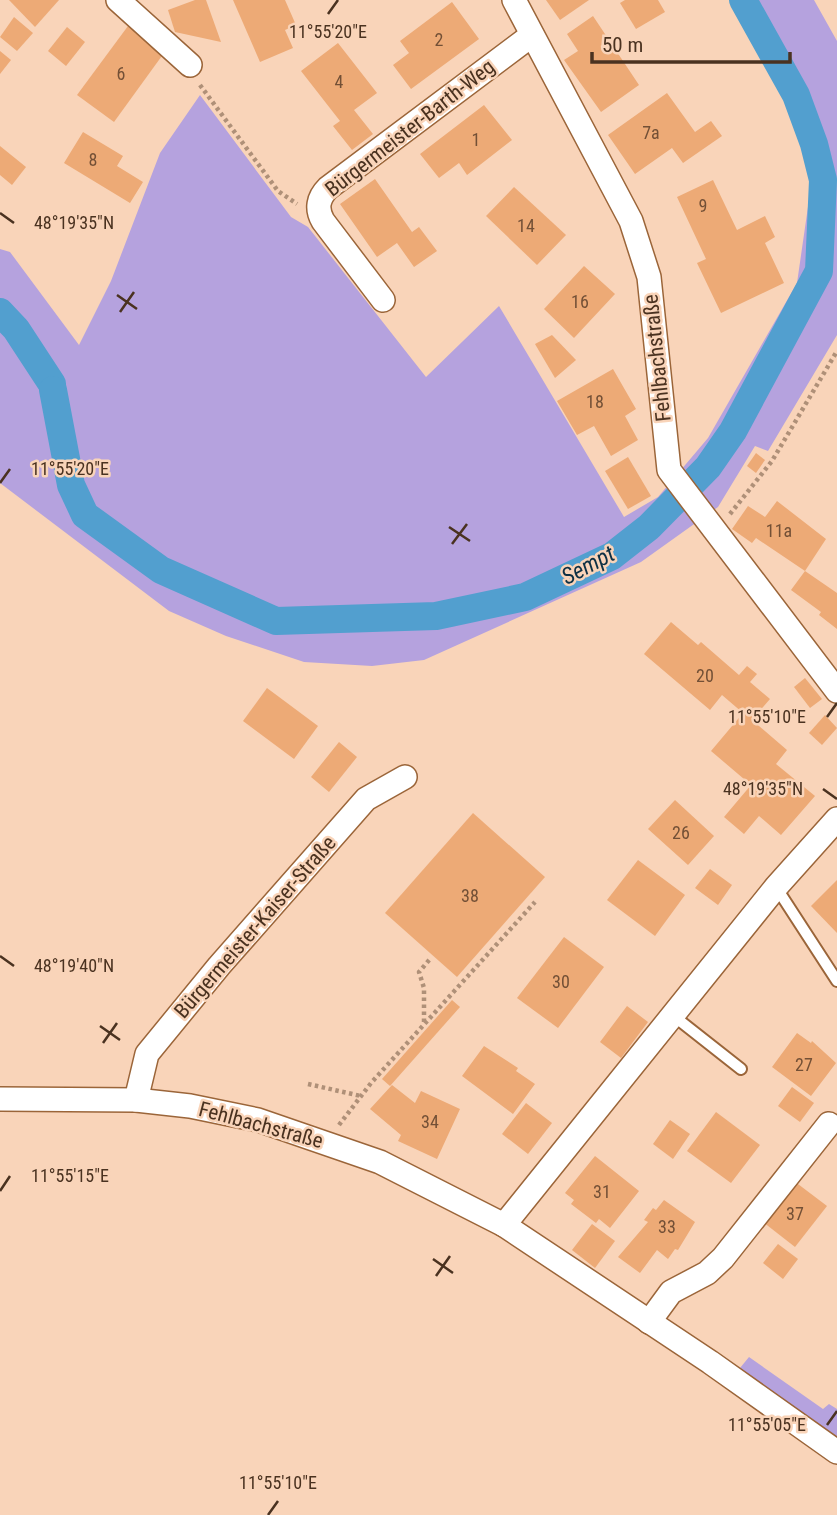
<svg xmlns="http://www.w3.org/2000/svg" width="837" height="1515" font-family="'Roboto Condensed',sans-serif">
<style>
.green{fill:#b5a2de}
.lines{fill:none;stroke-linecap:round;stroke-linejoin:round}
.canal{stroke:#529fcf;stroke-width:28}
.building{fill:#edaa76}
.service-casing{stroke:#9b6539;stroke-width:14}
.minor-casing{stroke:#9b6539;stroke-width:26}
.path{stroke:#af9078;stroke-width:4.5;stroke-dasharray:3.5 3.5;stroke-linecap:butt}
.service{stroke:#fff;stroke-width:10}
.minor{stroke:#fff;stroke-width:23}
.ticks{fill:none;stroke:#4a3220;stroke-width:2.5}
.labels{text-anchor:middle;stroke-width:5;stroke-linejoin:round;paint-order:stroke}
.number-label{font-size:18px;fill:#735036}
.street-label{font-size:21px;fill:#4a3220;stroke:#f9d4b9}
.water-label{font-size:23px;font-style:italic;fill:#0d3044;stroke:#f9d4b9}
.ticks-label{font-size:18px;text-anchor:middle;fill:#4a3220;stroke:#f9d4b9;stroke-width:5;stroke-linejoin:round;paint-order:stroke}
</style>
<rect width="100%" height="100%" fill="#f9d4b9"/>
<g class="green">
<polygon points="755,0 814,0 837,41 837,335 768,451 755,446 718,507 641,562 424,660 372,666 304,662 226,636 169,611 0,483 0,249 10,252 79,345 111,281 160,153 200,95 291,217 308,227 426,377 499,306 624,517 658,497 708,438 797,283 811,186 787,64"/>
<polygon points="749,1357 823,1409 829,1404 837,1409 837,1437 740,1368"/>
</g>
<g class="lines">
<g class="canal">
<polyline points="0,312 16,329 52,384"/>
<polyline points="53,390 71,485 85,515 161,570 276,621 436,616 525,597 612,556 649,527 708,467 733,431 819,271 823,180 814,144 796,95 743,0"/>
</g>
</g>
<g class="building">
<polygon points="9,0 59,0 35,27"/>
<polygon points="195,0 206,0 221,42 175,32 168,10"/>
<polygon points="233,0 285,0 296,25 285,30 293,48 260,62"/>
<polygon points="546,0 589,0 560,20"/>
<polygon points="625,0 658,0 665,12 636,29 620,3"/>
<polygon points="452,2 479,39 411,89 393,65 409,53 400,41"/>
<polygon points="593,16 639,85 601,112 564,60 578,51 567,34"/>
<polygon points="14,17 33,33 17,51 0,37"/>
<polygon points="128,26 164,53 114,122 77,95"/>
<polygon points="67,27 85,42 66,66 48,51"/>
<polygon points="338,43 377,93 354,110 373,134 352,150 333,126 340,121 301,71"/>
<polygon points="0,51 11,60 0,74"/>
<polygon points="667,93 695,132 711,121 722,136 683,163 672,148 635,174 608,135"/>
<polygon points="484,105 512,140 467,175 459,163 439,178 420,154"/>
<polygon points="83,132 123,156 117,166 143,182 130,203 64,163"/>
<polygon points="0,146 26,167 12,185 0,175"/>
<polygon points="375,179 412,232 419,227 437,251 414,267 397,243 377,257 340,204"/>
<polygon points="713,180 737,230 765,216 775,237 765,243 784,283 721,313 697,263 706,259 677,197"/>
<polygon points="514,187 566,235 537,265 486,216"/>
<polygon points="584,266 615,294 574,338 544,309"/>
<polygon points="552,335 576,360 555,378 535,344"/>
<polygon points="613,369 636,409 625,416 638,440 611,456 594,426 577,435 557,401"/>
<polygon points="756,453 765,460 756,473 747,466"/>
<polygon points="628,457 651,496 628,509 605,471"/>
<polygon points="777,501 826,539 805,571 756,538 752,543 732,529 748,506 765,517"/>
<polygon points="805,571 837,593 837,629 819,615 821,612 791,590"/>
<polygon points="671,622 698,645 701,642 739,675 747,666 757,674 750,682 770,699 752,720 787,750 776,764 815,796 781,835 759,816 744,834 724,817 751,785 711,751 743,713 722,695 710,710 644,654"/>
<polygon points="805,678 822,699 810,708 794,687"/>
<polygon points="267,688 318,726 294,759 243,721"/>
<polygon points="825,715 837,728 822,745 809,733"/>
<polygon points="339,742 357,757 329,792 311,777"/>
<polygon points="675,800 714,836 688,865 648,829"/>
<polygon points="473,813 545,877 457,977 385,913"/>
<polygon points="638,860 685,895 655,936 607,900"/>
<polygon points="710,869 732,885 718,905 695,888"/>
<polygon points="837,880 837,933 811,906"/>
<polygon points="564,937 604,967 558,1028 517,998"/>
<polygon points="452,1000 460,1007 390,1086 382,1079"/>
<polygon points="627,1006 648,1022 621,1058 600,1042"/>
<polygon points="797,1033 811,1043 812,1041 836,1063 811,1096 772,1067"/>
<polygon points="484,1046 518,1068 516,1071 535,1084 513,1114 462,1076"/>
<polygon points="392,1085 415,1103 421,1091 460,1109 437,1159 398,1141 401,1135 370,1109"/>
<polygon points="792,1087 814,1103 800,1122 778,1106"/>
<polygon points="526,1103 552,1123 528,1154 502,1134"/>
<polygon points="716,1112 760,1145 731,1183 687,1151"/>
<polygon points="670,1120 690,1134 673,1159 653,1144"/>
<polygon points="595,1156 639,1191 610,1228 599,1219 596,1223 571,1204 574,1200 565,1193"/>
<polygon points="794,1181 827,1206 795,1247 763,1222"/>
<polygon points="664,1200 695,1222 678,1250 675,1249 668,1259 657,1250 640,1273 618,1257 648,1222 644,1220 653,1208 656,1210"/>
<polygon points="592,1224 615,1241 595,1268 572,1250"/>
<polygon points="778,1244 798,1259 783,1279 763,1263"/>
</g>
<g class="lines">
<g class="service-casing">
<g id="service">
<polyline points="776,887 837,981"/>
<polyline points="675,1017 741,1069"/>
</g>
</g>
<g class="minor-casing">
<g id="minor">
<polyline points="118,0 190,65"/>
<polyline points="514,0 631,221 649,277 669,470 837,691"/>
<path d="M383,300L323,221C316,209 318,198 328,188L532,35"/>
<polyline points="0,1099 136,1100 190,1106 258,1120 380,1162 504,1225 710,1362 837,1452"/>
<polyline points="136,1100 147,1054 219,966 366,799 405,777"/>
<polyline points="504,1225 776,887 837,819"/>
<polyline points="649,1322 671,1292 707,1273 723,1258 829,1124"/>
</g>
</g>
<g class="path">
<polyline points="200,85 278,191 297,204"/>
<polyline points="730,514 772,461 837,351"/>
<polyline points="424,1022 424,988 419,972 430,959"/>
<polyline points="308,1084 361,1096"/>
<polyline points="339,1125 371,1083 535,902"/>
</g>
<use href="#service" class="service"/>
<use href="#minor" class="minor"/>
</g>
<path class="ticks" d="M328,14L338,0M0,213L14,223M117,295L137,309M120,312L134,292M0,483L10,469M449,527L470,541M452,544L467,524M827,717L837,703M823,789L837,799M0,956L14,966M100,1026L120,1040M103,1043L117,1023M0,1191L10,1176M433,1259L453,1273M436,1276L450,1256M827,1425L837,1411M268,1515L278,1501"/>
<g class="labels">
<g class="number-label">
<text x="439" y="46">2</text>
<text x="121" y="80">6</text>
<text x="339" y="88">4</text>
<text x="651" y="139">7a</text>
<text x="476" y="146">1</text>
<text x="93" y="166">8</text>
<text x="703" y="212">9</text>
<text x="526" y="232">14</text>
<text x="580" y="308">16</text>
<text x="595" y="408">18</text>
<text x="779" y="537">11a</text>
<text x="705" y="682">20</text>
<text x="681" y="839">26</text>
<text x="470" y="902">38</text>
<text x="561" y="988">30</text>
<text x="804" y="1071">27</text>
<text x="430" y="1128">34</text>
<text x="602" y="1198">31</text>
<text x="795" y="1220">37</text>
<text x="667" y="1233">33</text>
</g>
<g class="street-label">
<text transform="translate(410 128) rotate(-38)" y="7">Bürgermeister-Barth-Weg</text>
<text transform="translate(657 358) rotate(-96)" y="7">Fehlbachstraße</text>
<text transform="translate(255 927) rotate(-49)" y="7">Bürgermeister-Kaiser-Straße</text>
<text transform="translate(261 1125) rotate(15)" y="7">Fehlbachstraße</text>
</g>
<g class="water-label">
<text transform="translate(588 565) rotate(-28)" y="8">Sempt</text>
</g>
</g>
<g class="ticks-label">
<text x="328" y="38">11°55'20"E</text>
<text x="74" y="229">48°19'35"N</text>
<text x="70" y="475">11°55'20"E</text>
<text x="767" y="723">11°55'10"E</text>
<text x="763" y="795">48°19'35"N</text>
<text x="74" y="972">48°19'40"N</text>
<text x="70" y="1182">11°55'15"E</text>
<text x="767" y="1431">11°55'05"E</text>
<text x="278" y="1489">11°55'10"E</text>
</g>
<path d="M592 52v10h198v-10" fill="none" stroke="#4a3220" stroke-width="3.5"/>
<text x="602" y="52" font-size="21" fill="#4a3220" stroke="#f9d4b9" stroke-width="5" paint-order="stroke">50 m</text>
</svg>
